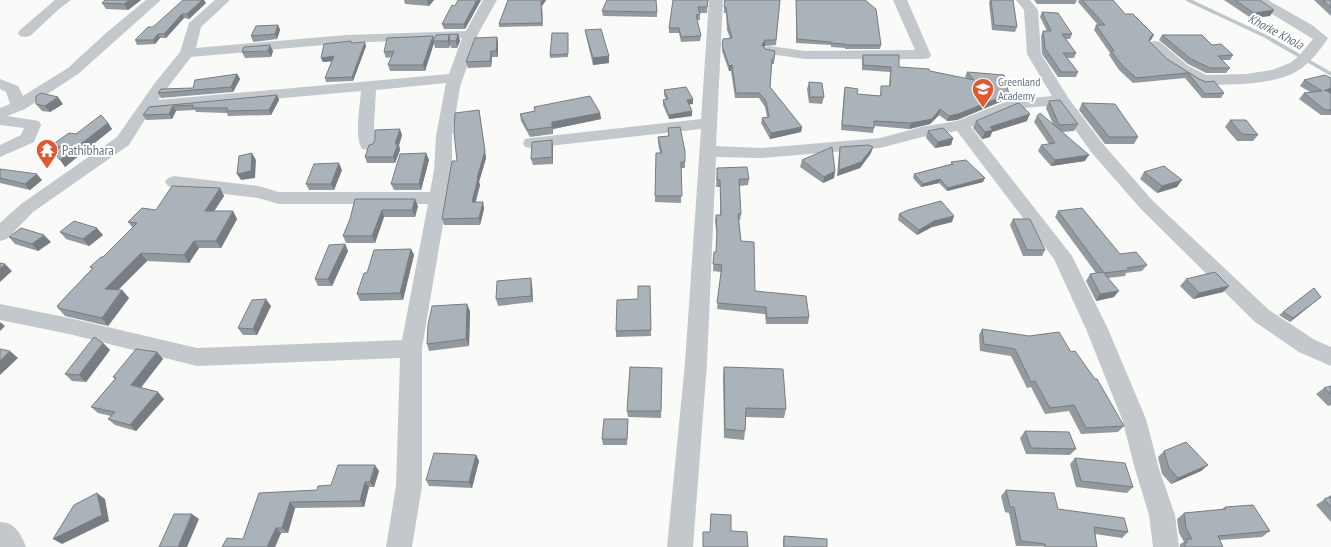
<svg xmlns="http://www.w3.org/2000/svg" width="1331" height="547" font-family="'PT Sans Narrow',sans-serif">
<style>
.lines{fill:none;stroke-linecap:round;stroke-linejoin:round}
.stream{stroke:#bbc7cb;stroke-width:3.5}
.minor{fill:#c3c8cc;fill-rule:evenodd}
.wall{fill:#929a9f}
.shaded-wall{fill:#777d82}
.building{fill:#aab3b9;stroke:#777d82}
.labels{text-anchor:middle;stroke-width:4;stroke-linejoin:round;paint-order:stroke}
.far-poi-label{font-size:12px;fill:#657683;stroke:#fff;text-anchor:start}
.far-water-label{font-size:13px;font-style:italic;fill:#60757c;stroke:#fff}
.poi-label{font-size:14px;fill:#657683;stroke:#fff;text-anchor:start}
</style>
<rect width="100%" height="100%" fill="#fafaf8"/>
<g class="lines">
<polyline class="stream" points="1188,0 1265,36 1331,74"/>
<g class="minor">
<polygon points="55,0 71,0 59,9 30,36 25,37 20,36 18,33 20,30"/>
<polygon points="146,0 161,0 78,74 25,109 7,116 39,121 41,125 34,142 0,157 0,145 21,135 24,128 0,125 0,108 10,104 6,92 0,89 0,79 18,86 23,96 68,68 106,33"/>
<path d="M215,0H230L201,27L196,48L346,35L466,31L483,0H497L478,34L460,87L452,136V171L422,348V486L412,547H386L396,486L400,358L197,366L69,334L0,320V304L69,318L197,348L402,340L428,204H279L258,198L174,188L168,186L165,182L168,178L174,176L258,186L279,192H430L434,171L436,136L446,83L376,90L374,126L376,145L374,149L368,150L362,149C354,136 360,106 361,91L151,110L129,145L33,212L7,239L0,241V223L21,204L117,137L154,84L180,52L189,23ZM462,38L449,74L158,100L191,57L346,43Z"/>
<polygon points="709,0 723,0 716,146 761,148 880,138 921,127 957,121 1010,100 1052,96 1027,54 1024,10 1016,0 1030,0 1038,10 1041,54 1069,99 1103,144 1153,201 1269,310 1315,340 1331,347 1331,366 1299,352 1255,322 1141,209 1091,152 1058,105 1013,109 971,127 1072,256 1108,329 1146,419 1159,469 1175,515 1179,547 1153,547 1149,515 1135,469 1122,419 1086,329 1054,259 957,131 922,137 880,148 761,158 716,157 707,363 693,547 667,547 685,363 701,129 531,148 525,147 523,143 525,139 531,138 701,119"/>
<polygon points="893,0 907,0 931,55 929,58 924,59 805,59 770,54 765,53 763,50 765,47 770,46 805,51 915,50"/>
<path d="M1252,0H1268L1312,25L1328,38C1321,49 1312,60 1302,68C1277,86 1233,84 1203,85C1188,81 1157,58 1148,45L1150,42L1155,41L1160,42L1187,65L1206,75L1246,74L1272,70L1290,63L1299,56L1313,39L1262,8Z"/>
<path d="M0,522C15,522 21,534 26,547H0Z"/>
</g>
</g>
<g class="wall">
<polygon points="105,0 141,0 128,10 106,9 102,3"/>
<polygon points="404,0 434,0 429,6 405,4"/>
<polygon points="481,0 465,29 444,29 442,24 455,6"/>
<polygon points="508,0 546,0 542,6 543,26 499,27 499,24"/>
<polygon points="708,0 707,13 700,13 700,20 697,20 701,36 700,41 681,42 679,33 669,33 669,28"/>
<polygon points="724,0 780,0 776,45 765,46 764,47 765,49 775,51 774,64 772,64 770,87 802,127 801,132 770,139 761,123 762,118 767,117 765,107 759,98 735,98 731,71 729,71 722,51 723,39 730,38 727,30 726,13 724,13"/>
<polygon points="796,0 865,0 881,45 880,49 845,49 845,48 831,47 831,45 796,43"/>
<polygon points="990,0 1013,0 1017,27 1015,32 992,30 989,2"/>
<polygon points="1034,0 1077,0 1075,4 1037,4"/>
<polygon points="1079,0 1082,0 1125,14 1151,40 1149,41 1167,59 1199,79 1224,93 1221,98 1202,98 1185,78 1133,83 1119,70 1109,55 1110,53 1094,30 1096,25 1098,25 1078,2"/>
<polygon points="1224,0 1260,0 1270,16 1251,18"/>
<polygon points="1314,0 1331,0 1331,16"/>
<polygon points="206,3 189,19 184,18 166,38 160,38 155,44 137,45 135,40 153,27"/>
<polygon points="602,11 657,12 657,17 603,16"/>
<polygon points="1042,12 1072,34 1070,39 1066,39 1076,53 1074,58 1067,58 1078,72 1076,77 1058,77 1042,54 1041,36 1043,31 1047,31 1040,17"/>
<polygon points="278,25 280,30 277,39 253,42 251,36"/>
<polygon points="585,30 609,63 593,65 586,36"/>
<polygon points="568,33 568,57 550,58 550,55"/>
<polygon points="458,34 460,41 457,48 451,48 450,44 449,48 435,48 434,43 425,71 390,71 388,65 391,57 386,58 384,52"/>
<polygon points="1162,35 1212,45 1233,55 1230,60 1222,60 1230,68 1226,73 1206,73 1188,64 1159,40"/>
<polygon points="497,37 498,43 498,57 492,57 491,67 468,68 466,62"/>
<polygon points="352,43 366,46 353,81 326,82 325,78 332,61 323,62 321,58"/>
<polygon points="273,51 271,57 245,58 242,52"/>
<polygon points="863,55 899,67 930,71 967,79 965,77 967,72 1007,99 957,120 947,121 939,115 930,124 909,129 874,126 873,133 841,130 844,92 845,87 857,94 880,96 881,86 889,86 890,72 862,70 862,60"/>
<polygon points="237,74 240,79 233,92 161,98 158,93 193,88"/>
<polygon points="1331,78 1331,93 1330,93 1331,94 1331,115 1321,115 1299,99 1304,93 1310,92 1300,86 1304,80"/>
<polygon points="809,82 824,97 822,104 809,103 807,89"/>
<polygon points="664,90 693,99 693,104 689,104 692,116 669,119 663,105 663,100 666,100 664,95"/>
<polygon points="277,95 279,100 271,115 228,116 227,113 196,112 195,110 176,111 172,119 146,120 143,115 149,107"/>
<polygon points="1049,101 1078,124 1074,131 1062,132 1085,161 1051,166 1038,151 1041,145 1049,144 1034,122 1037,116 1053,124 1046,108"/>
<polygon points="1082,103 1138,137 1134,144 1105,144 1079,110"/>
<polygon points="36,104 63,104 50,112 42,111"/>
<polygon points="534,107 600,113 601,119 553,129 553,134 530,137 521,121 520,114 535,111"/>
<polygon points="479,110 486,158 479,182 480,185 475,202 483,202 484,209 480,225 444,225 442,219 457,161"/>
<polygon points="1230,120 1258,135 1253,141 1237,141 1225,127"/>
<polygon points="976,121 1027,121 992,132 990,137 982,139 973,128"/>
<polygon points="108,123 112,129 65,167 56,151 52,145 76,134"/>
<polygon points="668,128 685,151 685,168 681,168 681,203 655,202 655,196 660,153 658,143 658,137 668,136"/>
<polygon points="928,131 953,138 951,145 935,148 926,138"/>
<polygon points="402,135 399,145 400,150 395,163 367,163 365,157"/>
<polygon points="552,140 553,147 553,164 533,165 531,159"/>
<polygon points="840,147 871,153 860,168 837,176 839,153"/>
<polygon points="426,153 429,160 421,190 394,190 391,184"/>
<polygon points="802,160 835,171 834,178 823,183 800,167"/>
<polygon points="951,162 983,182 947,191 939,183 921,187 913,178 914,174 951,164"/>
<polygon points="717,168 749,179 748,185 739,186 741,214 740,220 739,220 741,241 755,291 809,317 808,324 766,324 765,314 717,309 721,272 713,271 714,252 716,252 717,237 715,221 716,215 720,215 720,187 716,187"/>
<polygon points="0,169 42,180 30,190 0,183"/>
<polygon points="342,170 334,190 309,190 306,184"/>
<polygon points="1144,172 1177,187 1157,193 1140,179"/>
<polygon points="220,188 224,196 214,211 233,211 237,219 221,248 199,248 189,263 147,261 118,290 122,290 129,298 108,326 65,316 58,308 58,307 57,306 92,269 90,267 103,257 133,228 128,222 156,210"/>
<polygon points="355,199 418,206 415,217 384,217 375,243 346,243 343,236 350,219"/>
<polygon points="1058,211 1120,254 1147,265 1142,271 1126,273 1125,276 1108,278 1114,297 1096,301 1086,281 1090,274 1096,273 1055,217"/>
<polygon points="899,214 952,222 932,227 917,235 898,220"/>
<polygon points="1013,219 1045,250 1042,256 1023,256 1010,225"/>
<polygon points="60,232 103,235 89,246 66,239"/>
<polygon points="9,237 51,242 38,251 15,244"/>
<polygon points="345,244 348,251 332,286 318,286 315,279"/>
<polygon points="411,249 414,255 403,300 360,301 357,294 367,273"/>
<polygon points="1186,279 1229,286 1223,292 1193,299 1180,286"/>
<polygon points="532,285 533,302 498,306 496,299"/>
<polygon points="650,286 651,336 616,337 616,331 638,299"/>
<polygon points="1321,297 1290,322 1279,315 1283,312"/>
<polygon points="271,306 257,335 243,335 238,328"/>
<polygon points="470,311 469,346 429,351 427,344"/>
<polygon points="982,329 1071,352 1124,426 1118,432 1081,434 1069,411 1045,414 1031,387 1027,388 1011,356 980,351 979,335"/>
<polygon points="103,343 110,350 86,382 72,381 65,374"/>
<polygon points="157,352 163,359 141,388 164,399 136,431 115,425 108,419 111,416 98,413 91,407 115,379 113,377"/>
<polygon points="724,367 786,409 784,418 746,417 745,431 744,440 724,438 723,376"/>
<polygon points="662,368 661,418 628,417 627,411"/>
<polygon points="1331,386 1331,405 1328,406 1316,394 1324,388"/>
<polygon points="628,419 628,425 627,445 603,445 602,439"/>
<polygon points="1025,431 1076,449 1070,455 1026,454 1020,438"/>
<polygon points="1164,451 1208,465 1201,471 1171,484 1162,474 1158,457"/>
<polygon points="476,455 479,461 472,488 429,486 426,480"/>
<polygon points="1075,458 1133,487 1127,493 1076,487 1070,464"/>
<polygon points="379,471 374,487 369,487 364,507 295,508 288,533 281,533 275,547 222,547 243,539 259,493 317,490"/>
<polygon points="1006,490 1058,509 1128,532 1122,538 1095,534 1097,547 1016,546 1009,513 1005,512 1001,496"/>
<polygon points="1331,495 1331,522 1316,505"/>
<polygon points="1225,507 1270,531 1262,537 1220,540 1223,547 1179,547 1180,546 1180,544 1184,542 1179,533 1177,519 1184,513 1221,510"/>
<polygon points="784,536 827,547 783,547 783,540"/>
</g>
<g class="shaded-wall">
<polygon points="130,0 141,0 128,10 124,4"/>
<polygon points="202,0 204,0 206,3 189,19 187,14"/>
<polygon points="428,0 434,0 429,6 427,1"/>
<polygon points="477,0 481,0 465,29 464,24"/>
<polygon points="543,0 546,0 542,6 543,26 541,2"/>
<polygon points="1274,10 1270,16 1251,18 1254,13"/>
<polygon points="182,14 184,18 166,38 164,34"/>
<polygon points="278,25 280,30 277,39 275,34"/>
<polygon points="158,34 160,38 155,44 153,40"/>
<polygon points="458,34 460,41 457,48 456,41"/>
<polygon points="449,35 450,44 449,48 448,41"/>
<polygon points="1154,35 1151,40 1149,41 1151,36"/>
<polygon points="433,36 434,41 433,41 434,43 425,71 423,65"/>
<polygon points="497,37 498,43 498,57 496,51"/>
<polygon points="765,40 765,46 762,51 762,45"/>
<polygon points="365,42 366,46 353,81 352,77"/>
<polygon points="270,45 273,51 271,57 268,51"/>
<polygon points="491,51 492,57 491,67 490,61"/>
<polygon points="334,56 336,61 323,62 321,58"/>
<polygon points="609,56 609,63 593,65 593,58"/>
<polygon points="732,65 731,71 729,71 729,66"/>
<polygon points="237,74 240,79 233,92 231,87"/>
<polygon points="1331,88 1331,93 1319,96 1324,91"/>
<polygon points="1009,94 1007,99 957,120 947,121 949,116"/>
<polygon points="277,95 279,100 271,115 269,110"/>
<polygon points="58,97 63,104 50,112 45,106"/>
<polygon points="693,99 693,104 687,105 687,100"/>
<polygon points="173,106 176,111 172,119 169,114"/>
<polygon points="940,109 939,115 930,124 909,129 911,123"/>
<polygon points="479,110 486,158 479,182 480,185 474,209 472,202 477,178"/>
<polygon points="692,111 692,116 669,119 669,115"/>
<polygon points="600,113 601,119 553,129 553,134 552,122"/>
<polygon points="1030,114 1027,121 992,132 990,137 982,139 985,132 990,127"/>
<polygon points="108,123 112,129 65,167 60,160"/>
<polygon points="802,127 801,132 770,139 771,133"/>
<polygon points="400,129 402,135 399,145 400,150 395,163 393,157 395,144"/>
<polygon points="953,138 951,145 935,148 938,142"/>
<polygon points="552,140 553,147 553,164 552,157"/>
<polygon points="873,147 871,153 860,168 837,176 839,170"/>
<polygon points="252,153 256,160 255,178 241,180 237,174"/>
<polygon points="426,153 429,160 421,190 419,184"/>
<polygon points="1089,155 1085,161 1051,166 1055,160"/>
<polygon points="339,163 342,170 334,190 331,184"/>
<polygon points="835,171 834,178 823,183 824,177"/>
<polygon points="37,174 42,180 30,190 25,184"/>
<polygon points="985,178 983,182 947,191 948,188"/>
<polygon points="940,179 939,183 921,187 923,184"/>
<polygon points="1182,180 1177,187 1157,193 1162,186"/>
<polygon points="220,188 224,196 209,219 205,211"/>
<polygon points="415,199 418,206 415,217 412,210"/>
<polygon points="483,202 484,209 480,225 479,218"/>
<polygon points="382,210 384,217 375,243 372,236"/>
<polygon points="233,211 237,219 221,248 216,241"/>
<polygon points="954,216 952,222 932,227 917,235 919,230 934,221"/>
<polygon points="97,228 103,235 89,246 83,239"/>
<polygon points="44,235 51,242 38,251 32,244"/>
<polygon points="194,241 199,248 189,263 184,255"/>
<polygon points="345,244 348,251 332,286 328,279"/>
<polygon points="411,249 414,255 403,300 400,293"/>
<polygon points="141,253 147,261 111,297 105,289"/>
<polygon points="5,264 12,271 0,282 0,269"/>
<polygon points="531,278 532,285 533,302 531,296"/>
<polygon points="1229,286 1223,292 1193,299 1199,293"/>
<polygon points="122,290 129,298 108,326 102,318"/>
<polygon points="1119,291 1114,297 1096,301 1100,294"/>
<polygon points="1321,297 1317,300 1290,322 1293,318"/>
<polygon points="266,299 271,306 257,335 253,329"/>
<polygon points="467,304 470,311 469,346 466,339"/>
<polygon points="0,322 5,326 0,331"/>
<polygon points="103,343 110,350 86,382 79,375"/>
<polygon points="10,351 18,358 0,375 0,361"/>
<polygon points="157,352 163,359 137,392 131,385"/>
<polygon points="158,392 164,399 136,431 130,425"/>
<polygon points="476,455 479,461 472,488 469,482"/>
<polygon points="375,465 379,471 374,487 370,482"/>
<polygon points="1208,465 1201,471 1171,484 1178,478"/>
<polygon points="365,482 369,487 364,507 360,501"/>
<polygon points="97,493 105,499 109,521 62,544 53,539"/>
<polygon points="290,502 295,508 288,533 282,528"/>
<polygon points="192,514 199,519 187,547 178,547"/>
<polygon points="276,528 281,533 275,547 267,547"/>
</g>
<g class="building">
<polygon points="105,0 130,0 124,4 102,3"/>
<polygon points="183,0 202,0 187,14 182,14 164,34 158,34 153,40 135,40 148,27 153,27"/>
<polygon points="458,0 477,0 464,24 442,24 452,5 455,6"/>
<polygon points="508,0 543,0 541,2 542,23 499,24"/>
<polygon points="607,0 656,0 657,12 602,11"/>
<polygon points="673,0 708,0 707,7 698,7 700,14 696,15 701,36 681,37 679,28 669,28"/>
<polygon points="725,0 780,0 776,40 765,40 762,45 765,49 775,51 774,59 772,59 770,87 802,127 771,133 762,118 769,117 766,101 759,93 736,93 732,65 729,66 722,45 723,39 732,38 728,24 726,7 724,7"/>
<polygon points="796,0 865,0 876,9 881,45 846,45 845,44 831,43 831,42 797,39"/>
<polygon points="991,0 1013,0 1017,27 994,25"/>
<polygon points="1082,0 1113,0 1125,14 1133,14 1154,35 1151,36 1149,41 1167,59 1199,79 1206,82 1214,81 1224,93 1205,94 1188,73 1136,78 1122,65 1111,51 1114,51 1096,25 1105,25"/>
<polygon points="1235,0 1260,0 1274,10 1254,13"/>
<polygon points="1323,0 1331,0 1331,8"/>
<polygon points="1042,12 1058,13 1072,34 1062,34 1076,53 1063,53 1078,72 1061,72 1045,48 1043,31 1051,31"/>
<polygon points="278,25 275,34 251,36 256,26"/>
<polygon points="601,29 609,56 593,58 585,30"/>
<polygon points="552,33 568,33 568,54 550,55"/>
<polygon points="458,34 456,41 450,41 449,35 448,41 433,41 436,35"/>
<polygon points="1162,35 1202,35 1212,45 1221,44 1233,55 1218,56 1230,68 1210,68 1191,59"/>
<polygon points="433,36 423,65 388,65 394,51 384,52 387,38"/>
<polygon points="497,37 496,51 491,51 490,61 466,62 475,38"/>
<polygon points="351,41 351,43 365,42 352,77 325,78 334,56 321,58 324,44"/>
<polygon points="270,45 268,51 242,52 244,47"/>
<polygon points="863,55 899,55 899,67 929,69 930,71 974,80 967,72 1004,75 1009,94 958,114 949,116 940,109 932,119 911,123 874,121 874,128 842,125 845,87 858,89 857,94 881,96 881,86 890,86 891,67 863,65"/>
<polygon points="237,74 231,87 158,93 161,89 193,88 195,80"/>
<polygon points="1325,75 1331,78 1331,88 1324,91 1326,90 1331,94 1331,110 1325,110 1304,93 1322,91 1304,80"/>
<polygon points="809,82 822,83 824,97 810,97"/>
<polygon points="686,87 693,99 687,100 692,111 669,115 663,100 668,99 664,90"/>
<polygon points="41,93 58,97 45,106 36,104 36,96"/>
<polygon points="277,95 269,110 226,111 228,108 193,108 193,105 173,106 169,114 143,115 149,107"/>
<polygon points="590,96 600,113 552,122 552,127 528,130 520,114 535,111 534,107"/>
<polygon points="1060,100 1078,124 1059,125 1049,101"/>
<polygon points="1019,103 1030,114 990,127 993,130 985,132 976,121 1016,104"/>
<polygon points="1082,103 1115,104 1138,137 1109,137"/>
<polygon points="479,110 485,151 477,178 478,178 472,202 483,202 479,218 442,219 452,161 457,161 454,132 455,113"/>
<polygon points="1040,113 1089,155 1055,160 1041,145 1055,143 1037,116"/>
<polygon points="101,115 108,123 60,160 54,152 60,147 52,145 69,133 76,134"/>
<polygon points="1230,120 1246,120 1258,135 1242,134"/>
<polygon points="680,127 685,151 685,162 681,162 682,196 655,196 656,153 662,153 658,137 669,136 668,128"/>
<polygon points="943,128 953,138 938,142 928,131"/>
<polygon points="400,129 395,144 398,144 393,157 365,157 369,145 373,144 375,140 375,130"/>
<polygon points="552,140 552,157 531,159 532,142"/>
<polygon points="868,145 873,147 861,162 839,170 840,147"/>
<polygon points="832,147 835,171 824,177 802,160"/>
<polygon points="252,153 251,171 237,174 239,156"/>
<polygon points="426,153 419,184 391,184 400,154"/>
<polygon points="966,160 985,178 948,188 940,179 923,184 914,174 953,164 951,162"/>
<polygon points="339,163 331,184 306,184 314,164"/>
<polygon points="1164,166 1182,180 1162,186 1144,172"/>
<polygon points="747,167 749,179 739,179 741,214 738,214 741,241 754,242 755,291 806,296 809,317 767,318 766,307 717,303 722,265 713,264 714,252 716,252 717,231 716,215 721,215 720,180 717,180 717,168"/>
<polygon points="0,169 37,174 25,184 0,178"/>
<polygon points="172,186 220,188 205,211 233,211 216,241 194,241 184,255 141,253 105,289 122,290 102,318 58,308 59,306 57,306 93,268 90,267 101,257 103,257 137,223 128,222 142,208 156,210"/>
<polygon points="355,199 415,199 412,210 382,210 372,236 343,236 350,219"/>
<polygon points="941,201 954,216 934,221 919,230 899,214 908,210"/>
<polygon points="1082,208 1120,254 1136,252 1147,265 1127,268 1129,270 1104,273 1058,211"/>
<polygon points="1013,219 1030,219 1045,250 1027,250"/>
<polygon points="74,221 97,228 83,239 60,232"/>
<polygon points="21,228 44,235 32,244 9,237"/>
<polygon points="345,244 328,279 315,279 329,245"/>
<polygon points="411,249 400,293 357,294 364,273 367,273 374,250"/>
<polygon points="0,263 5,264 0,269"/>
<polygon points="1103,272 1119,291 1100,294 1090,274"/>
<polygon points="1215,272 1229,286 1199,293 1186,279"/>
<polygon points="531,278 531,296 496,299 497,281"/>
<polygon points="638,286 650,286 651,330 616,331 617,300 638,299"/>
<polygon points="1314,288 1321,297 1293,318 1283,312"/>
<polygon points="266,299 253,329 238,328 252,300"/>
<polygon points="467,304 466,339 427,344 428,325 432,306"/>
<polygon points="982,329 1029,336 1059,332 1071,352 1075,351 1095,379 1097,379 1124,426 1086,428 1074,405 1050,408 1035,381 1031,382 1015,349 984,344"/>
<polygon points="94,337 103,343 79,375 65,374"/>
<polygon points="0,349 10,351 0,361"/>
<polygon points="136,349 157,352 131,385 158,392 130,425 108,419 115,412 91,407 116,378 113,377"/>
<polygon points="630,367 662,368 661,411 627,411"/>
<polygon points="724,367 783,369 786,409 746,408 745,431 725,429"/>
<polygon points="1331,386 1331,394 1324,388"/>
<polygon points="604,419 628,419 627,439 602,439"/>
<polygon points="1025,431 1069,432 1076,449 1031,448"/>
<polygon points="1186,442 1208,465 1178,478 1169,468 1164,451"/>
<polygon points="434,453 476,455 469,482 426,480"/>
<polygon points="1075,458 1125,463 1133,487 1081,481"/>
<polygon points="338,465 375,465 370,482 365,482 360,501 290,502 282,528 276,528 267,547 222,547 227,538 243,539 259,493 317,490 318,486 331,485"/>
<polygon points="1006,490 1054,493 1058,509 1124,518 1128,532 1094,527 1097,547 1045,547 1045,544 1021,541 1014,507 1010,507"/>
<polygon points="97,493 102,515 53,539 74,505"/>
<polygon points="1331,497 1331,507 1324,499"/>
<polygon points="1253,505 1270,531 1218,536 1223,547 1186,547 1184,543 1187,543 1187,539 1192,539 1186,528 1184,513 1226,509 1225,507"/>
<polygon points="174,514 192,514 178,547 159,547"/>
<polygon points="711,514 731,515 731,531 747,532 748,547 703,547 703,532 710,532"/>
<polygon points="784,536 827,539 827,547 784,547"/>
</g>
<defs>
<g id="school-pin" transform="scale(1.15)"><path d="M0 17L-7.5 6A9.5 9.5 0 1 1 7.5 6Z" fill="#e4572e" stroke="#fff"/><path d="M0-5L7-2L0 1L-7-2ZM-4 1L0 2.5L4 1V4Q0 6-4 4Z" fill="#fff"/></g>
<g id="temple-pin" transform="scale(1.15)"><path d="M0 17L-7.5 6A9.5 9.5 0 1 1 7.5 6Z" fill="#e4572e" stroke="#fff"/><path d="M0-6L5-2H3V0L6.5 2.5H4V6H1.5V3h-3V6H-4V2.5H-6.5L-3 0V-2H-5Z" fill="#fff"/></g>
</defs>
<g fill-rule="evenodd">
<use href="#school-pin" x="983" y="89"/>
<use href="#temple-pin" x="47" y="150"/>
</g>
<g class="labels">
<g class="far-poi-label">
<text x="998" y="86">Greenland<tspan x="998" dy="14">Academy</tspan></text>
</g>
<g class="far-water-label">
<text transform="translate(1276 31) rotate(28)" y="5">Khorke Khola</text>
</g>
<g class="poi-label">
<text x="62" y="155">Pathibhara</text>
</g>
</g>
</svg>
